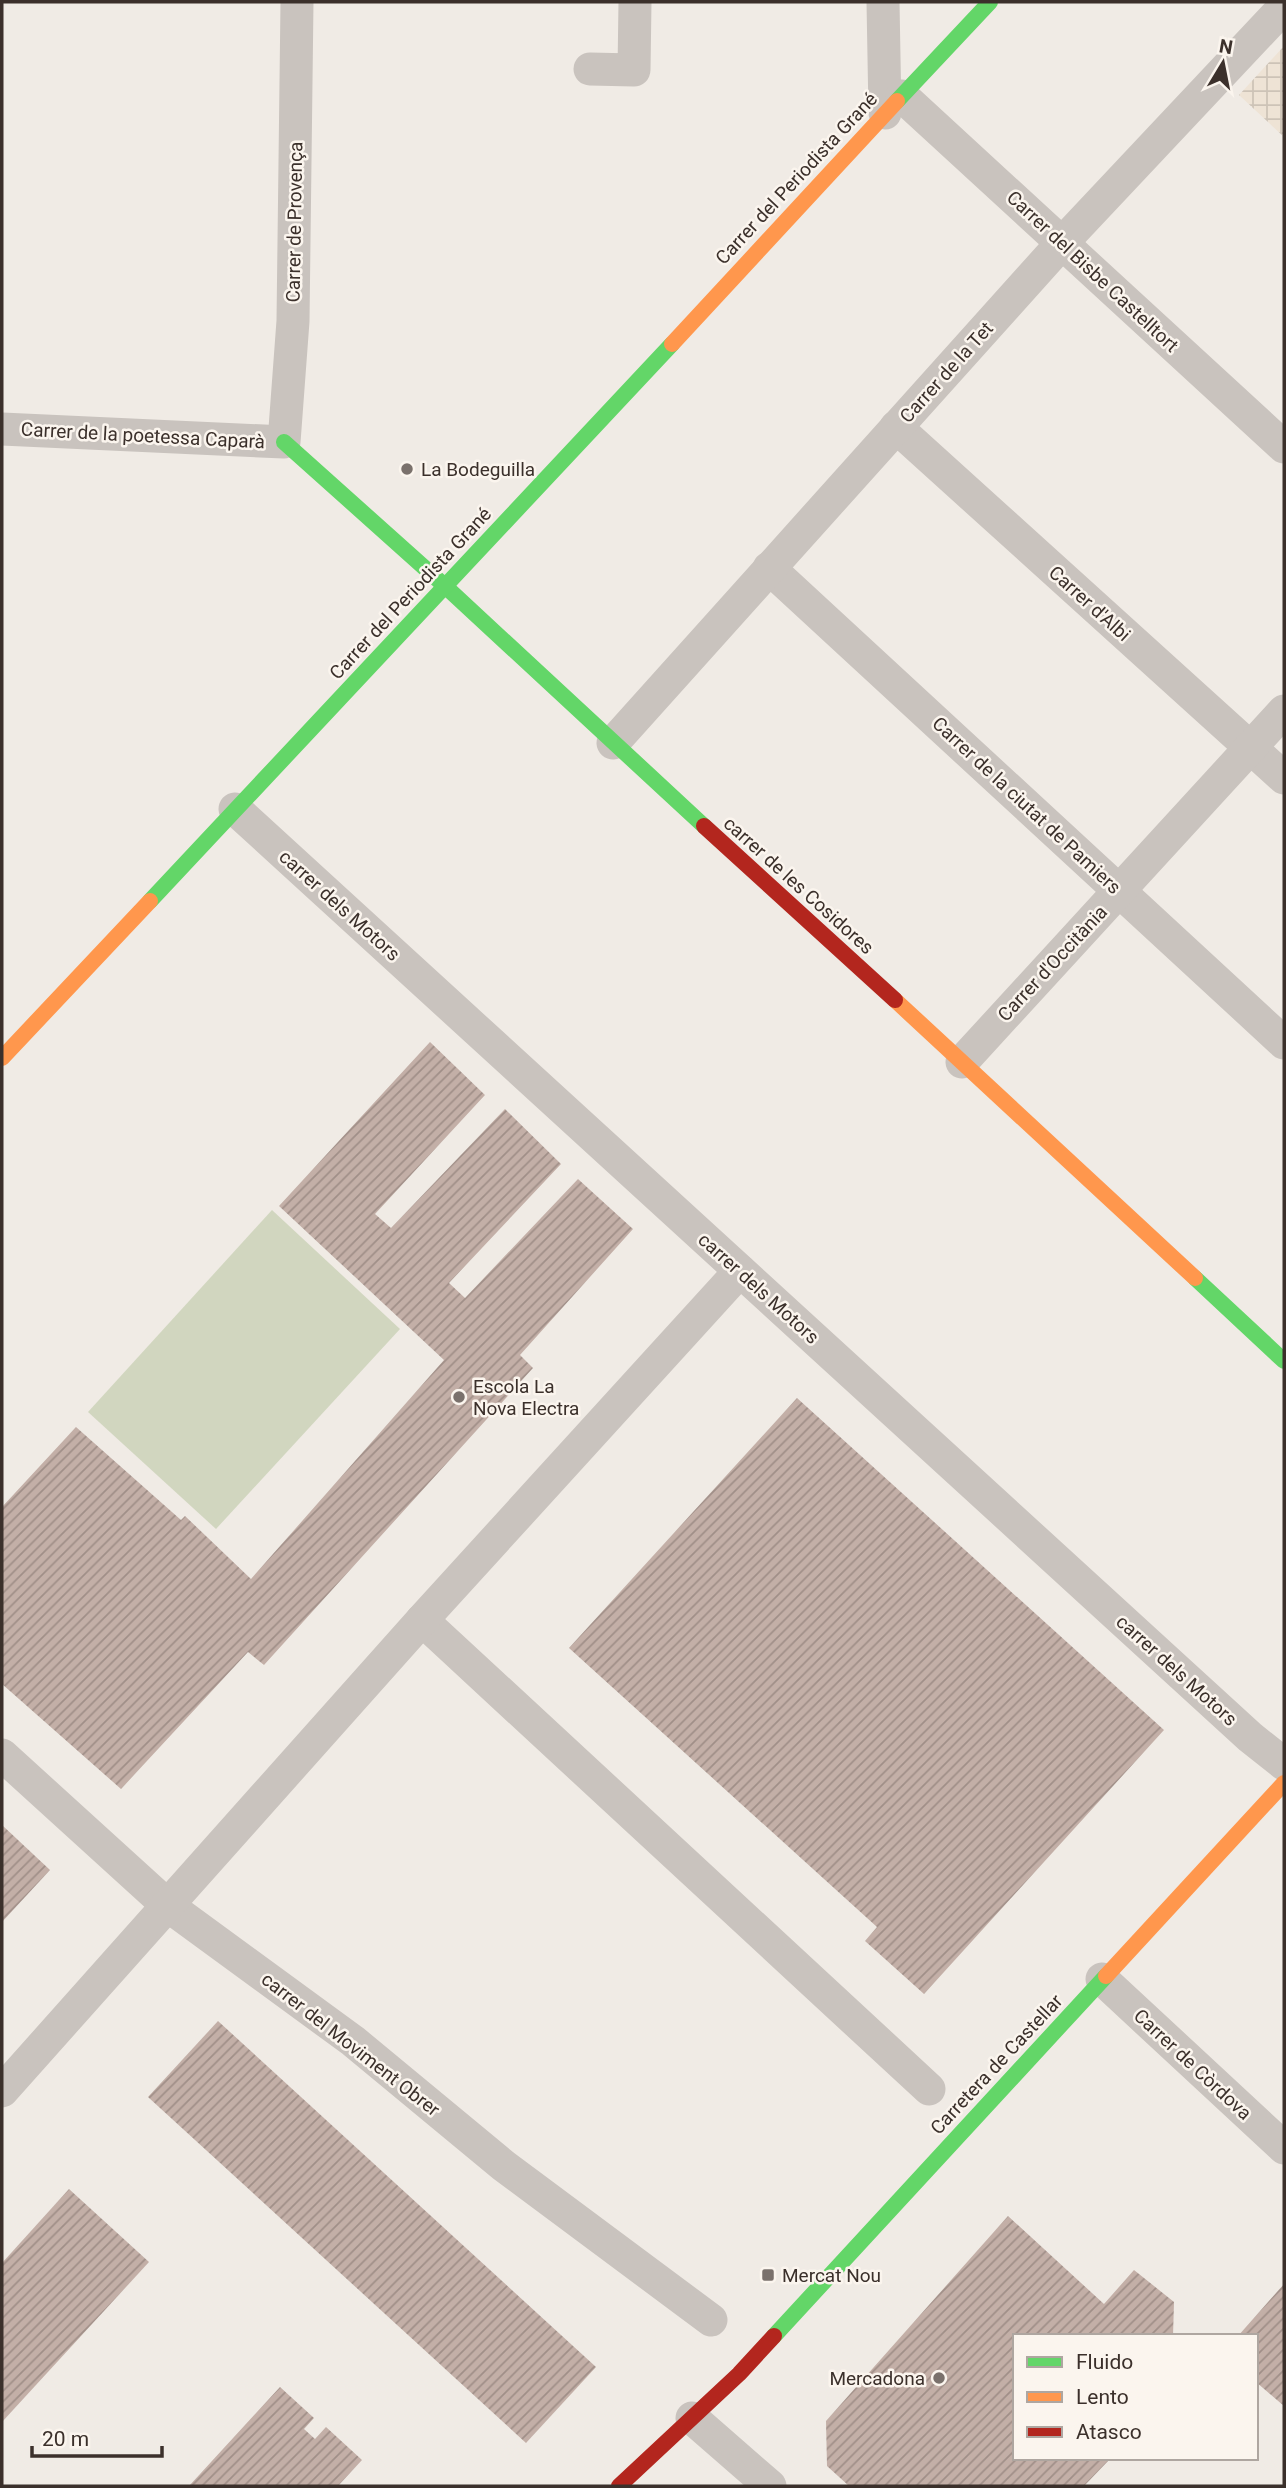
<svg xmlns="http://www.w3.org/2000/svg" width="1286" height="2488" font-family="Roboto,sans-serif">
<style>
.grass{fill:#d1d6bf}
.plaza{fill:url(#plaza-grid)}
.building{fill:url(#building-hatch)}
.lines{fill:none;stroke-linecap:round;stroke-linejoin:round}
.street{stroke:#c9c3be;stroke-width:33}
.fast{stroke:#63d668;stroke-width:16}
.slow{stroke:#ff974d;stroke-width:16}
.jam{stroke:#b3261e;stroke-width:16}
.poi-dot{fill:#7a716c;stroke:#fbf5ee;stroke-width:2.5}
.labels{text-anchor:middle;stroke-width:5;stroke-linejoin:round;paint-order:stroke}
.street-label{font-size:19px;fill:#3b302b;stroke:#fbf5ee}
.poi-label{font-size:19px;fill:#3b302b;stroke:#fbf5ee;text-anchor:start}
</style>
<defs>
<pattern id="plaza-grid" width="8" height="8" patternUnits="userSpaceOnUse" patternTransform="scale(1.75)"><rect width="8" height="8" fill="#eee3d5"/><path d="M0 4h8M4 0v8" fill="none" stroke="#cdc3b7"/></pattern>
<pattern id="building-hatch" width="6" height="6" patternUnits="userSpaceOnUse" patternTransform="scale(1.75)"><rect width="6" height="6" fill="#c3afa7"/><path d="M-1 1l2-2M0 6l6-6M5 7l2-2" fill="none" stroke="#a08f88"/></pattern>
</defs>
<rect width="100%" height="100%" fill="#f0ebe5"/>
<polygon class="grass" points="272,1210 400,1329 216,1529 88,1412"/>
<polygon class="plaza" points="1284,46 1284,137 1239,95"/>
<g class="building">
<polygon points="430,1042 485,1095 375,1214 391,1228 505,1109 561,1164 449,1283 465,1298 578,1179 633,1229 520,1355 533,1368 264,1665 248,1652 121,1789 2,1684 2,1507 76,1427 181,1520 185,1516 251,1579 444,1360 279,1206"/>
<polygon points="797,1398 1164,1730 924,1994 865,1941 877,1927 569,1648"/>
<polygon points="2,1825 50,1870 2,1922"/>
<polygon points="218,2021 596,2367 526,2443 148,2097"/>
<polygon points="69,2189 149,2262 2,2422 2,2263"/>
<polygon points="1008,2216 1104,2304 1134,2270 1174,2302 1173,2336 1015,2336 1015,2458 1111,2458 1084,2486 849,2486 827,2466 826,2421"/>
<polygon points="1284,2284 1284,2406 1256,2382 1256,2336 1238,2336"/>
<polygon points="280,2387 314,2418 304,2429 315,2439 326,2427 362,2460 338,2486 189,2486"/>
</g>
<g class="lines">
<g class="street">
<polyline points="883,2 885,113"/>
<polyline points="590,69 634,70 635,2"/>
<polyline points="902,96 1284,447"/>
<polyline points="896,427 1284,778"/>
<polyline points="2,429 284,442 293,321 297,2"/>
<polyline points="769,568 1284,1043"/>
<polyline points="613,743 1062,243 1284,7"/>
<polyline points="235,809 1250,1737 1284,1764"/>
<polyline points="962,1062 1284,711"/>
<polyline points="422,1620 929,2089"/>
<polyline points="2,1755 167,1905 353,2041 504,2166 711,2320"/>
<polyline points="1102,1979 1284,2148"/>
<polyline points="2,2091 422,1620 740,1271"/>
<polyline points="692,2418 770,2486"/>
</g>
<g class="fast">
<polyline points="897,101 990,2"/>
<polyline points="284,442 446,587 704,826"/>
<polyline points="150,901 672,344"/>
<polyline points="1195,1278 1284,1361"/>
<polyline points="774,2336 1106,1976"/>
</g>
<g class="slow">
<polyline points="672,344 897,101"/>
<polyline points="895,1000 1195,1278"/>
<polyline points="2,1058 150,901"/>
<polyline points="1106,1976 1284,1783"/>
</g>
<g class="jam">
<polyline points="704,826 895,1000"/>
<polyline points="619,2486 739,2374 774,2336"/>
</g>
</g>
<g class="poi-dot">
<circle cx="407" cy="469" r="7"/>
<circle cx="459" cy="1397" r="7"/>
<rect x="761" y="2268" width="14" height="14" rx="3.5"/>
<circle cx="939" cy="2378" r="7"/>
</g>
<g class="labels">
<g class="street-label">
<text transform="translate(796 178) rotate(-47)" y="7">Carrer del Periodista Grané</text>
<text transform="translate(294 222) rotate(-89)" y="7">Carrer de Provença</text>
<text transform="translate(1093 271) rotate(43)" y="7">Carrer del Bisbe Castelltort</text>
<text transform="translate(946 372) rotate(-48)" y="7">Carrer de la Tet</text>
<text transform="translate(143 435) rotate(3)" y="7">Carrer de la poetessa Caparà</text>
<text transform="translate(410 593) rotate(-47)" y="7">Carrer del Periodista Grané</text>
<text transform="translate(1090 603) rotate(42)" y="7">Carrer d'Albi</text>
<text transform="translate(1027 805) rotate(43)" y="7">Carrer de la ciutat de Pamiers</text>
<text transform="translate(799 885) rotate(42)" y="7">carrer de les Cosidores</text>
<text transform="translate(340 905) rotate(42)" y="7">carrer dels Motors</text>
<text transform="translate(1052 963) rotate(-47)" y="7">Carrer d'Occitània</text>
<text transform="translate(759 1288) rotate(42)" y="7">carrer dels Motors</text>
<text transform="translate(1177 1670) rotate(42)" y="7">carrer dels Motors</text>
<text transform="translate(351 2044) rotate(38)" y="7">carrer del Moviment Obrer</text>
<text transform="translate(996 2064) rotate(-47)" y="7">Carretera de Castellar</text>
<text transform="translate(1193 2064) rotate(43)" y="7">Carrer de Còrdova</text>
</g>
<g class="poi-label">
<text x="421" y="476">La Bodeguilla</text>
<text x="473" y="1393">Escola La<tspan x="473" dy="22">Nova Electra</tspan></text>
<text x="782" y="2282">Mercat Nou</text>
<text x="925" y="2385" text-anchor="end">Mercadona</text>
</g>
</g>
<rect width="1286" height="2488" fill="none" stroke="#3b302b" stroke-width="7"/>
<rect x="1013" y="2334" width="245" height="126" fill="#fbf5ee" stroke="#aea6a0" stroke-width="2"/>
<rect x="1027" y="2357" width="35" height="10" fill="#63d668" stroke="#aea6a0" stroke-width="2"/>
<text x="1076" y="2369" font-size="21" fill="#3b302b">Fluido</text>
<rect x="1027" y="2392" width="35" height="10" fill="#ff974d" stroke="#aea6a0" stroke-width="2"/>
<text x="1076" y="2404" font-size="21" fill="#3b302b">Lento</text>
<rect x="1027" y="2427" width="35" height="10" fill="#b3261e" stroke="#aea6a0" stroke-width="2"/>
<text x="1076" y="2439" font-size="21" fill="#3b302b">Atasco</text>
<g transform="translate(1223 63) rotate(10)" stroke="#fbf5ee" stroke-width="5" paint-order="stroke">
<path d="M0-5L12 26L0 18L-12 26Z" fill="#3b302b"/>
<text y="-10" font-size="19" font-weight="bold" text-anchor="middle" fill="#3b302b">N</text>
</g>
<path d="M32 2446v10h130v-10" fill="none" stroke="#3b302b" stroke-width="3.5"/>
<text x="42" y="2446" font-size="21" fill="#3b302b" stroke="#fbf5ee" stroke-width="5" paint-order="stroke">20 m</text>
</svg>
